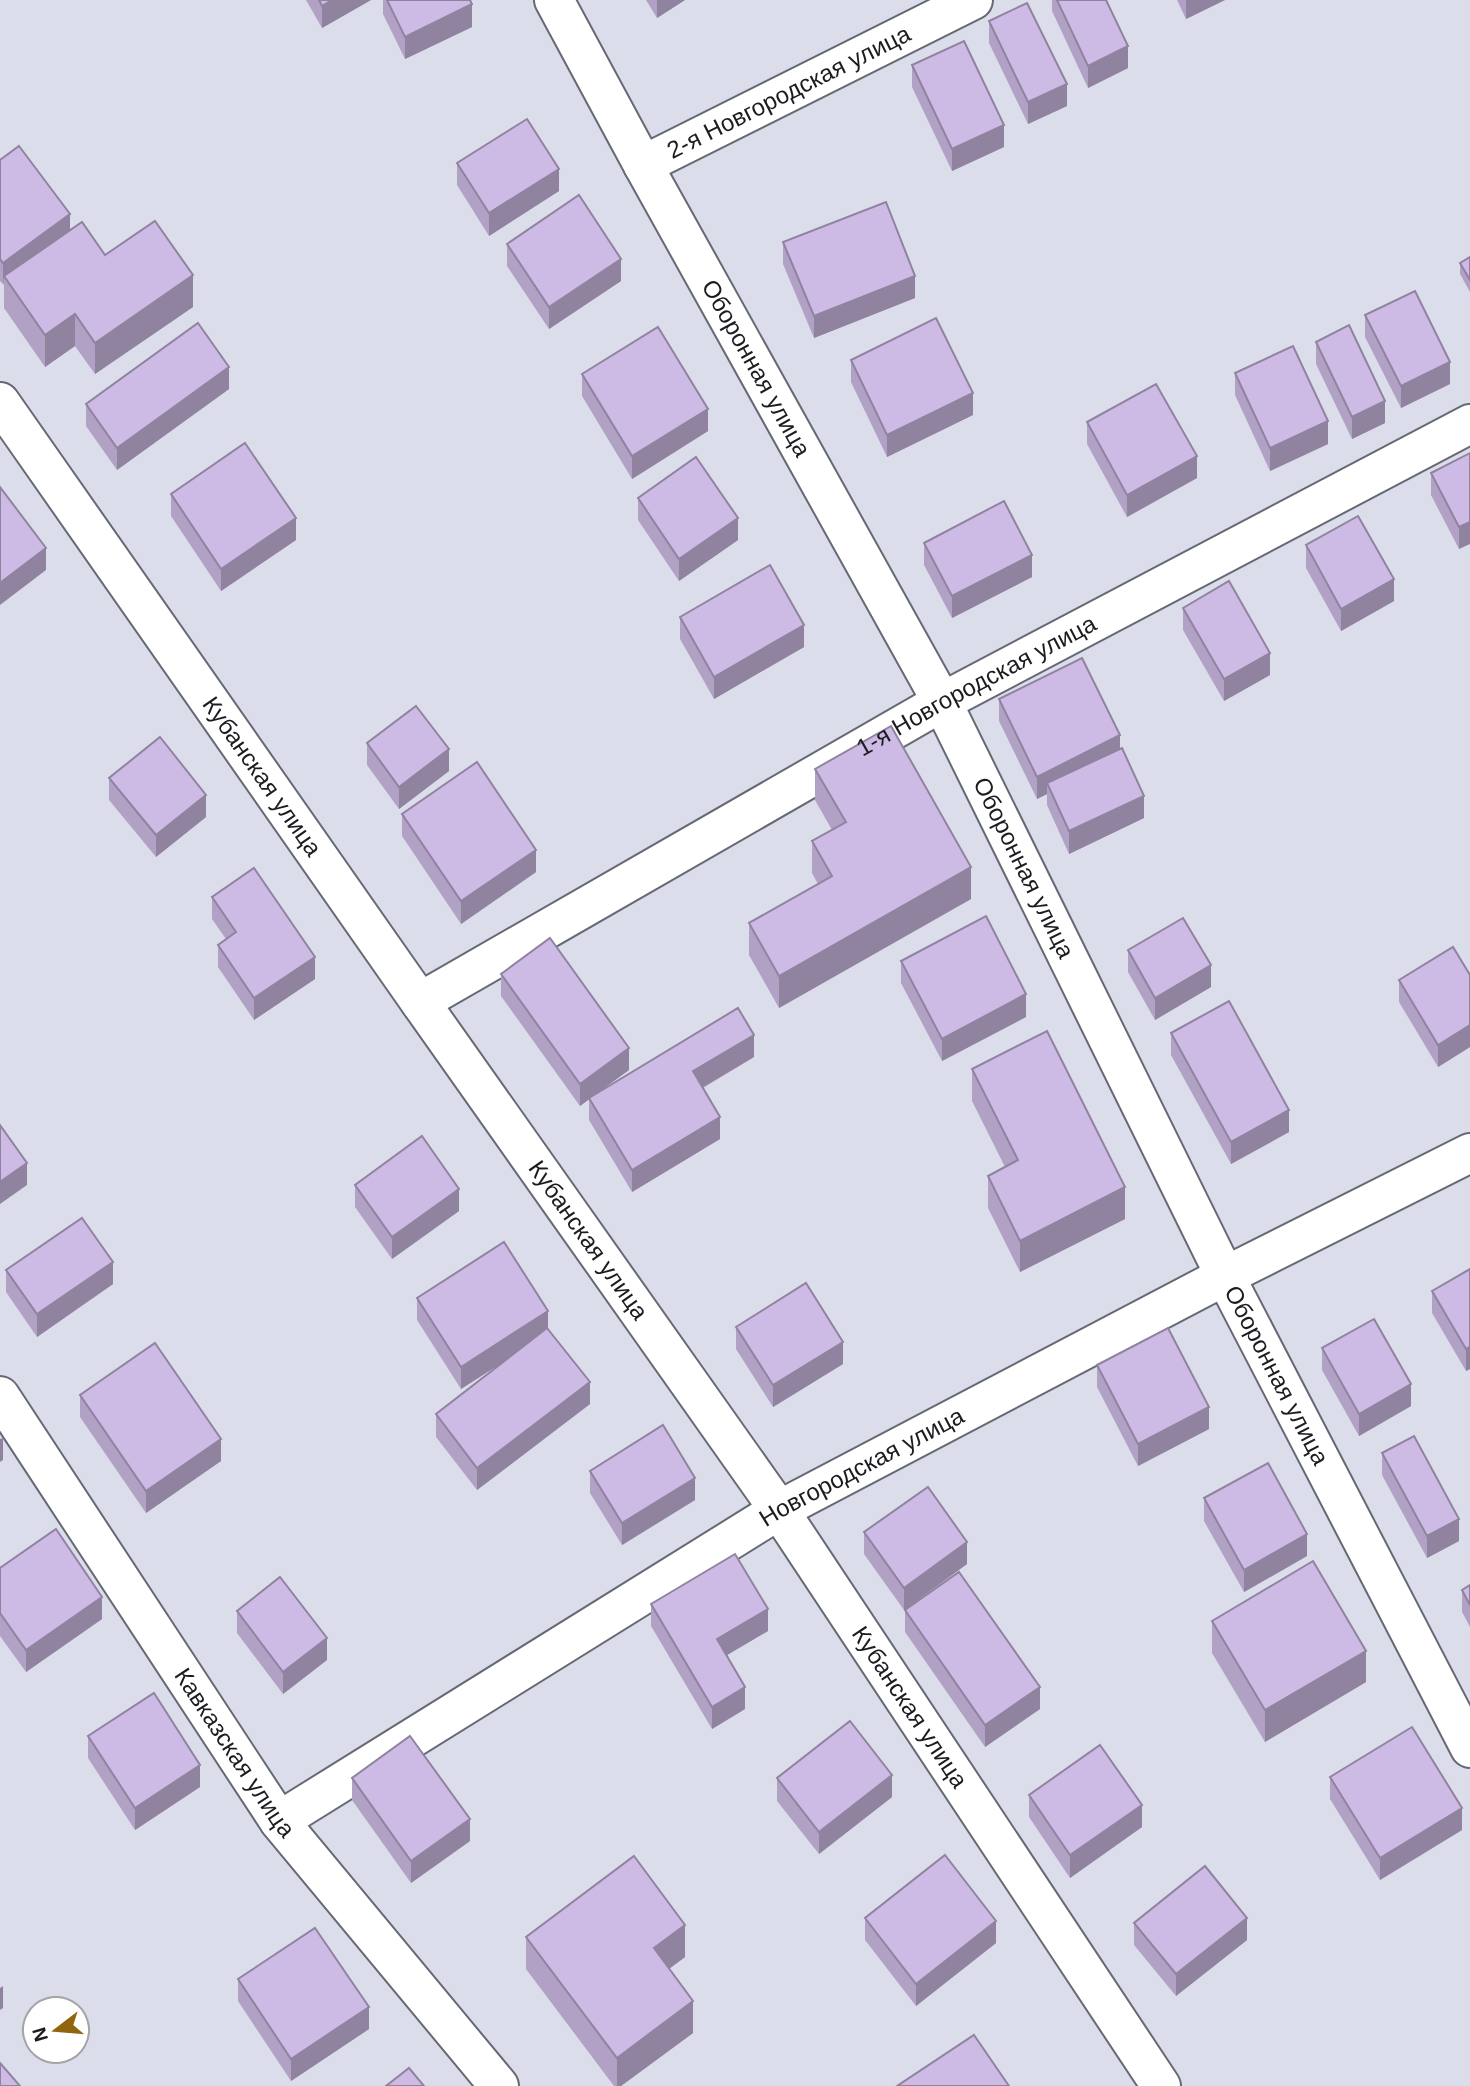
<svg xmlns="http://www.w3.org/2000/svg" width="1470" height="2086" font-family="Arial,sans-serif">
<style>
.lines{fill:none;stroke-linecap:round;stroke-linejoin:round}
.minor-casing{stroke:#666974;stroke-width:42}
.minor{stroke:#fff;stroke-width:38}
.wall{fill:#b1a1c5}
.shaded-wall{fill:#9083a0}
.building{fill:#cebbe5;stroke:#9083a0;stroke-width:2}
.labels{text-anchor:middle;stroke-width:6;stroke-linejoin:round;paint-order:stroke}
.street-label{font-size:24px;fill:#1b1c20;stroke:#fff}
</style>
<rect width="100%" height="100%" fill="#dbdeea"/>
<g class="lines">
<g class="minor-casing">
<g id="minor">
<path id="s1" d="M554,0L643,165L942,702L1225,1276L1470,1748"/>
<path id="s2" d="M643,165L973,0"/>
<path id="s3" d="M0,402L420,1002L779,1510L1161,2086"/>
<path id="s4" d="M420,1002L942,702L1470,424"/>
<path id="s5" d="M0,1396L279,1821L499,2086"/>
<path id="s6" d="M279,1821L779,1510L1225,1276L1470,1153"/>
</g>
</g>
<use href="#minor" class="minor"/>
</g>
<g class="wall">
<polygon points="306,0 371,0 322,28"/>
<polygon points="383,0 470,0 472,27 405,59 383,14"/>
<polygon points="646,0 685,0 657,18"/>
<polygon points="1052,0 1106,0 1128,68 1088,88 1052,11"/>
<polygon points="1177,0 1225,0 1186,19"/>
<polygon points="989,21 1067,106 1028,124 989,43"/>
<polygon points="912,65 1004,147 952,171 912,87"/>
<polygon points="0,160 70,230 105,255 193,307 95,374 75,346 45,367 4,308 4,285 0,281"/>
<polygon points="457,163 559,191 489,236 457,185"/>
<polygon points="783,242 915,298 814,338 783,264"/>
<polygon points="507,244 621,281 549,329 507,266"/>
<polygon points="1470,257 1470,292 1460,274 1460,263"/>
<polygon points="1365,315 1450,384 1401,408 1365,337"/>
<polygon points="1316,342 1385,423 1352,439 1316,364"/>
<polygon points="851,360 973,415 887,457 851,382"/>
<polygon points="1235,373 1328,444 1270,471 1235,395"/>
<polygon points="582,374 708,431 632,479 582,396"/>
<polygon points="229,389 117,470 86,426 86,404"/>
<polygon points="1087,422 1197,478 1127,517 1087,444"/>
<polygon points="1470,453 1459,549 1431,495 1431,473"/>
<polygon points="171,494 296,540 221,591 171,516"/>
<polygon points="638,498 738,540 679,581 638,520"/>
<polygon points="924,543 1032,577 952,618 924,565"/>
<polygon points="1306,545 1394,601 1341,631 1306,568"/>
<polygon points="1183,608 1270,675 1224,701 1183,630"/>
<polygon points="680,617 804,647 714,699 680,639"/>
<polygon points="999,699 1120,749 1144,818 1069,854 1047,805 1047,794 1037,799 999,721"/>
<polygon points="367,743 449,771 399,809 367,765"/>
<polygon points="815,769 971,899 779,1008 749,955 749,923 818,884 812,873 812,841 832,830 815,800"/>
<polygon points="109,778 206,817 156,857 109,800"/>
<polygon points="402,814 536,872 461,924 402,836"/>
<polygon points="212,897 315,979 254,1020 218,967 218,945 226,939 212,919"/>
<polygon points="1128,950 1211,987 1155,1020 1128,972"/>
<polygon points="901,961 1026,1017 942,1061 901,983"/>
<polygon points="501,974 629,1070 599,1091 754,1057 703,1088 720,1139 632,1192 589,1120 589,1099 580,1106 501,996"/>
<polygon points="1470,975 1470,1047 1438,1067 1399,1002 1399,980"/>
<polygon points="1171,1033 1289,1132 1231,1164 1171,1055"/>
<polygon points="972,1069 1125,1219 1020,1272 988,1208 988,1176 1005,1167 972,1101"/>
<polygon points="355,1185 459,1211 392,1259 355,1207"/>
<polygon points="1470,1269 1470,1369 1466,1371 1432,1313 1432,1291"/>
<polygon points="6,1270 113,1284 37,1337 6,1292"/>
<polygon points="417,1298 548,1328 590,1404 477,1490 436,1437 436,1414 505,1361 461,1389 417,1320"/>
<polygon points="736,1327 843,1364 773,1407 736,1349"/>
<polygon points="1322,1348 1411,1406 1359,1436 1322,1370"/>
<polygon points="1097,1365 1209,1429 1138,1466 1097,1387"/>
<polygon points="80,1395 221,1461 146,1513 80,1417"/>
<polygon points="1382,1453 1459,1541 1427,1558 1382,1475"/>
<polygon points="590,1471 695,1500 622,1545 590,1493"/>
<polygon points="1204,1498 1307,1556 1244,1592 1204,1521"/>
<polygon points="864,1532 967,1564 904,1610 864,1554"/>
<polygon points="0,1568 102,1619 26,1672 0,1636"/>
<polygon points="1470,1585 1470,1627 1462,1612 1462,1590"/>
<polygon points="651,1604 768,1631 727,1655 745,1709 712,1729 651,1626"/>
<polygon points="905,1610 1040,1709 985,1747 905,1632"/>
<polygon points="237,1611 327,1660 283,1694 237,1633"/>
<polygon points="1212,1621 1366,1682 1265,1742 1212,1653"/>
<polygon points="88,1736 200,1787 135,1830 88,1758"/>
<polygon points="1330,1777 1462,1830 1380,1880 1330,1799"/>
<polygon points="352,1778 470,1841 411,1883 352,1800"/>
<polygon points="777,1778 892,1797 819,1854 777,1801"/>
<polygon points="1029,1795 1142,1827 1070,1878 1029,1817"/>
<polygon points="865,1918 996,1943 916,2006 865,1940"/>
<polygon points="1134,1923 1247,1940 1176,1996 1134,1945"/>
<polygon points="526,1937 685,1957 669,1969 693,2033 621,2086 614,2086 526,1969"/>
<polygon points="238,1979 369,2029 291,2081 238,2001"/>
</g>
<g class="shaded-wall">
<polygon points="332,0 371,0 322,28 322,6"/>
<polygon points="657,0 685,0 657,18"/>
<polygon points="1186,0 1225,0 1186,19"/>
<polygon points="472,4 472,27 405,59 405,37"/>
<polygon points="1128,46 1128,68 1088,88 1088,66"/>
<polygon points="1067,84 1067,106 1028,124 1028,102"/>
<polygon points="1004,125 1004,147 952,171 952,149"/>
<polygon points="559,169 559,191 489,236 489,213"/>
<polygon points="70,214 70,236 4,276 3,285 3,263"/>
<polygon points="621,259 621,281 549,329 549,307"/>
<polygon points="193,275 193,307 95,374 95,343"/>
<polygon points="915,276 915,298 814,338 814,316"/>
<polygon points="75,314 75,346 45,367 45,335"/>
<polygon points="1450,362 1450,384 1401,408 1401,386"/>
<polygon points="229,367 229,389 117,470 117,448"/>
<polygon points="973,393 973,415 887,457 887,435"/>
<polygon points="1385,401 1385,423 1352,439 1352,417"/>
<polygon points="708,409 708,431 632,479 632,456"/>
<polygon points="1328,421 1328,444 1270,471 1270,448"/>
<polygon points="1197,456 1197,478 1127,517 1127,495"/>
<polygon points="296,518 296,540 221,591 221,569"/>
<polygon points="738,518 738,540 679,581 679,559"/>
<polygon points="1470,522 1470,544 1459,549 1459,527"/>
<polygon points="46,548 46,570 0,605 0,583"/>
<polygon points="1032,555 1032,577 952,618 952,596"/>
<polygon points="1394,579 1394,601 1341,631 1341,609"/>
<polygon points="804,625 804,647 714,699 714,677"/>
<polygon points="1270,653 1270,675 1224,701 1224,679"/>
<polygon points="1120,735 1120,757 1047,783 1047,794 1037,799 1037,777"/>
<polygon points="449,749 449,771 399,809 399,787"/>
<polygon points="206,795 206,817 156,857 156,835"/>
<polygon points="1144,796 1144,818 1069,854 1069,831"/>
<polygon points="536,850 536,872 461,924 461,901"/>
<polygon points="971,867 971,899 779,1008 779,976"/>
<polygon points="315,957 315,979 254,1020 254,998"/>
<polygon points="1211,965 1211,987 1155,1020 1155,998"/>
<polygon points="1026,994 1026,1017 942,1061 942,1039"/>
<polygon points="1470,1025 1470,1047 1438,1067 1438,1045"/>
<polygon points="754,1035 754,1057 693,1093 693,1071"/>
<polygon points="629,1048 629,1070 580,1106 580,1084"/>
<polygon points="1289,1110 1289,1132 1231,1164 1231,1142"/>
<polygon points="720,1117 720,1139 632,1192 632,1170"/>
<polygon points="27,1163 27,1185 0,1204 0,1182"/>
<polygon points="1125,1187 1125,1219 1020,1272 1020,1241"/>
<polygon points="459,1189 459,1211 392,1259 392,1237"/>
<polygon points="113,1262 113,1284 37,1337 37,1314"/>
<polygon points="548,1311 548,1333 461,1389 461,1367"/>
<polygon points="843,1342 843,1364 773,1407 773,1385"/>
<polygon points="1470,1347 1470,1369 1466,1371 1466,1349"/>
<polygon points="590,1382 590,1404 477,1490 477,1468"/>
<polygon points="1411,1384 1411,1406 1359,1436 1359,1414"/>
<polygon points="1209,1407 1209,1429 1138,1466 1138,1444"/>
<polygon points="3,1438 3,1460 0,1462 0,1439"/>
<polygon points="221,1439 221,1461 146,1513 146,1491"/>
<polygon points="695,1478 695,1500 622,1545 622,1523"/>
<polygon points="1459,1519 1459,1541 1427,1558 1427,1536"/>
<polygon points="1307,1534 1307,1556 1244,1592 1244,1570"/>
<polygon points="967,1542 967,1564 904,1610 904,1588"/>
<polygon points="102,1597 102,1619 26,1672 26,1650"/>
<polygon points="768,1609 768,1631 717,1661 717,1639"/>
<polygon points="327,1638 327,1660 283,1694 283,1672"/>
<polygon points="1366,1651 1366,1682 1265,1742 1265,1710"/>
<polygon points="745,1687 745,1709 712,1729 712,1707"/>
<polygon points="1040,1687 1040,1709 985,1747 985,1725"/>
<polygon points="200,1765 200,1787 135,1830 135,1808"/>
<polygon points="892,1775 892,1797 819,1854 819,1832"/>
<polygon points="1142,1805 1142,1827 1070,1878 1070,1855"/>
<polygon points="1462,1808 1462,1830 1380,1880 1380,1858"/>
<polygon points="470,1819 470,1841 411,1883 411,1861"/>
<polygon points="1247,1918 1247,1940 1176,1996 1176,1974"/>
<polygon points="996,1921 996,1943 916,2006 916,1984"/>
<polygon points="685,1925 685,1957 654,1980 654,1948"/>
<polygon points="3,1986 3,2008 0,2010 0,1988"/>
<polygon points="693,2001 693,2033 621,2086 617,2086 617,2058"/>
<polygon points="369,2007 369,2029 291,2081 291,2059"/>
</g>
<g class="building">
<polygon points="319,0 332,0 322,6"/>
<polygon points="387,0 470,0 472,4 405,37"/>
<polygon points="1057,0 1106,0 1128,46 1088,66"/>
<polygon points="1027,3 1067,84 1028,102 989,21"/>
<polygon points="964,41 1004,125 952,149 912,65"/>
<polygon points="527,119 559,169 489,213 457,163"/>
<polygon points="19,146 70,214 3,263 0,259 0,160"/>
<polygon points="579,195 621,259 549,307 507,244"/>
<polygon points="886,202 915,276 814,316 783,242"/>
<polygon points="155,221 193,275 95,343 75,314 45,335 4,276 82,222 105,255"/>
<polygon points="1470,257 1470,280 1460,263"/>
<polygon points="1415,291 1450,362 1401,386 1365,315"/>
<polygon points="936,318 973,393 887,435 851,360"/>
<polygon points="198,323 229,367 117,448 86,404"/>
<polygon points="1349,325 1385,401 1352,417 1316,342"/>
<polygon points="658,327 708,409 632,456 582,374"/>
<polygon points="1293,346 1328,421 1270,448 1235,373"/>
<polygon points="1156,384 1197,456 1127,495 1087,422"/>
<polygon points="245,443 296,518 221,569 171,494"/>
<polygon points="1470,453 1470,522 1459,527 1431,473"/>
<polygon points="696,457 738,518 679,559 638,498"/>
<polygon points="0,487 46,548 0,583"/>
<polygon points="1004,501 1032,555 952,596 924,543"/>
<polygon points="1358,516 1394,579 1341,609 1306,545"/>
<polygon points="770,565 804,625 714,677 680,617"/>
<polygon points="1229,581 1270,653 1224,679 1183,608"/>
<polygon points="1082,658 1120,735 1037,777 999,699"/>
<polygon points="416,706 449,749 399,787 367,743"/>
<polygon points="891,726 971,867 779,976 749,923 832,876 812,841 846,822 815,769"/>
<polygon points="160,737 206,795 156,835 109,778"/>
<polygon points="1122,748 1144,796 1069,831 1047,783"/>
<polygon points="477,762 536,850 461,901 402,814"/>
<polygon points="254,868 315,957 254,998 218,945 236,932 212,897"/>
<polygon points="986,916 1026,994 942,1039 901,961"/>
<polygon points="1183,918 1211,965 1155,998 1128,950"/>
<polygon points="550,938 629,1048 580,1084 501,974"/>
<polygon points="1453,947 1470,975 1470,1025 1438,1045 1399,980"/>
<polygon points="1229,1001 1289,1110 1231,1142 1171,1033"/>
<polygon points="738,1008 754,1035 693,1071 720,1117 632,1170 589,1098"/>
<polygon points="1047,1031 1125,1187 1020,1241 988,1176 1018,1160 972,1069"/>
<polygon points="0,1125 27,1163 0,1182"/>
<polygon points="422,1136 459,1189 392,1237 355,1185"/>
<polygon points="82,1218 113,1262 37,1314 6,1270"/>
<polygon points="504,1242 548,1311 461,1367 417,1298"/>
<polygon points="1470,1269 1470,1347 1466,1349 1432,1291"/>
<polygon points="806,1283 843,1342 773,1385 736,1327"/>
<polygon points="1374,1319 1411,1384 1359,1414 1322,1348"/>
<polygon points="547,1328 590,1382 477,1468 436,1414"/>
<polygon points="1168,1328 1209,1407 1138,1444 1097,1365"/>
<polygon points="155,1343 221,1439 146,1491 80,1395"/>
<polygon points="663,1425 695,1478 622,1523 590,1471"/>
<polygon points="1414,1436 1459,1519 1427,1536 1382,1453"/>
<polygon points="1268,1463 1307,1534 1244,1570 1204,1498"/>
<polygon points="928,1487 967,1542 904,1588 864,1532"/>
<polygon points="56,1529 102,1597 26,1650 0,1613 0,1568"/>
<polygon points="735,1554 768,1609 717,1639 745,1687 712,1707 651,1604"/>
<polygon points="1313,1561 1366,1651 1265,1710 1212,1621"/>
<polygon points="959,1572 1040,1687 985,1725 905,1610"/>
<polygon points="280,1577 327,1638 283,1672 237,1611"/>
<polygon points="1470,1585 1470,1605 1462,1590"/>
<polygon points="154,1693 200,1765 135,1808 88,1736"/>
<polygon points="850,1721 892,1775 819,1832 777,1778"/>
<polygon points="1412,1727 1462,1808 1380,1858 1330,1777"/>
<polygon points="410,1736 470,1819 411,1861 352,1778"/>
<polygon points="1100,1745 1142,1805 1070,1855 1029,1795"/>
<polygon points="945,1855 996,1921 916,1984 865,1918"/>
<polygon points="634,1856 685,1925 654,1948 693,2001 617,2058 526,1937"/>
<polygon points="1205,1866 1247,1918 1176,1974 1134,1923"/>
<polygon points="315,1928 369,2007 291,2059 238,1979"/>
<polygon points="974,2035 1009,2086 897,2086"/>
<polygon points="0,2063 20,2086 0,2086"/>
<polygon points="409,2068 424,2086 386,2086"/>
</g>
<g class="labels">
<g class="street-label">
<text dy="8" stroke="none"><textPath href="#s2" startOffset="163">2-я Новгородская улица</textPath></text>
<text dy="8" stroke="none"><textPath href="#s1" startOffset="420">Оборонная улица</textPath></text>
<text dy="8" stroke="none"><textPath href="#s4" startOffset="640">1-я Новгородская улица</textPath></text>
<text dy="8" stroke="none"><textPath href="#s3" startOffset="457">Кубанская улица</textPath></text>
<text dy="8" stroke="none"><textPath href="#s1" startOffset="987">Оборонная улица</textPath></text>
<text dy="8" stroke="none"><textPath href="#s3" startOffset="1024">Кубанская улица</textPath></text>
<text dy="8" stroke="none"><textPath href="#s1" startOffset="1554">Оборонная улица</textPath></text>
<text dy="8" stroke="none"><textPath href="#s6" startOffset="682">Новгородская улица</textPath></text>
<text dy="8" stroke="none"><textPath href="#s3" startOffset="1591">Кубанская улица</textPath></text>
<text dy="8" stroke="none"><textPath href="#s5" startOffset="427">Кавказская улица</textPath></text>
</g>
</g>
<g transform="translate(56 2030) rotate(254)"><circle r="33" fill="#ffffff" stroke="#a4a4a6" stroke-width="2"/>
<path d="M0-5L12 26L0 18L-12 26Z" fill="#90650d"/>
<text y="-10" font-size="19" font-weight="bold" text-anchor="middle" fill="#1b1c20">N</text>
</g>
</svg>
